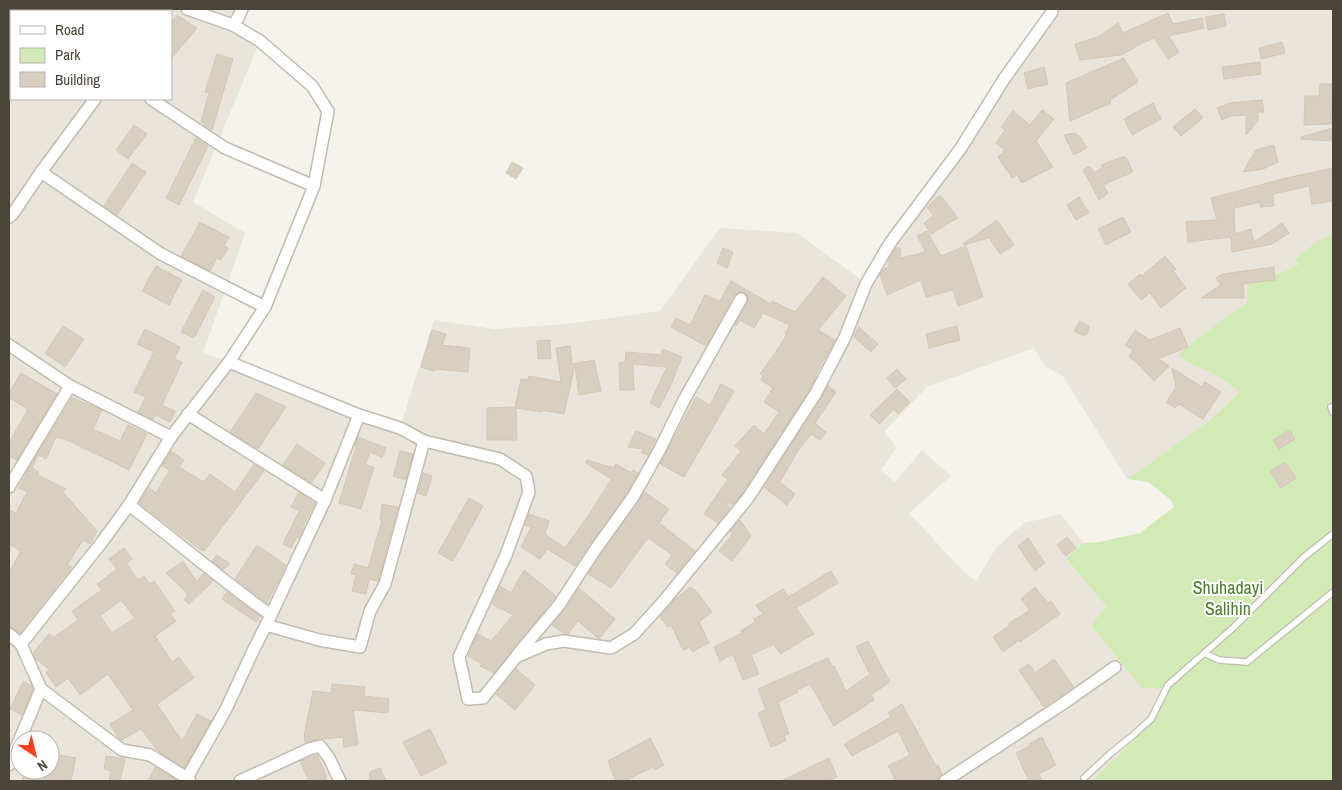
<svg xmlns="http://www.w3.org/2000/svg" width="1342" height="790" font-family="'Archivo Narrow',sans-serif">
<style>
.residential{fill:#eae5da;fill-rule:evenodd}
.green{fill:#d2eab5}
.building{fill:#d8cfc1;stroke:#d3c7b4;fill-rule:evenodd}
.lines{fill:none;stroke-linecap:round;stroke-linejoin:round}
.lane-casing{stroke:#c2bbae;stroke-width:8}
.street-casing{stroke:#c2bbae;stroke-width:14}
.lane{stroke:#fff;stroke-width:5.5}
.street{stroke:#fff;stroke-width:11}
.labels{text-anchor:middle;stroke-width:4;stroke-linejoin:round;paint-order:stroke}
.park-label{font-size:18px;fill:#4a7f2a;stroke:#fff}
</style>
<rect width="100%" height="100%" fill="#f6f3ec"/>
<path class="residential" d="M9,9H242L233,25L260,41L193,202L245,233L203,353L229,362L400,428L434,320L494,329L567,324L660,311L720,228L797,233L866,283L1054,9H1333V233L1295,260L1298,265L1281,273L1247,303L1200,336L1179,355L1186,361L1214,374L1240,392L1207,423L1127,479L1063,376L1045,366L1034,348L927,387L884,432L897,447L881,470L895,482L922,450L951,476L909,513L962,570L976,581L996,548L1024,523L1061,514L1083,543L1066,560L1106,606L1091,625L1170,688L1155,719L1092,781H9ZM11,11H171V99H11ZM20,740H50V770H20Z"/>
<polygon class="green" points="1333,233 1333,781 1092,781 1155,719 1170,688 1142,688 1091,625 1106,606 1066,559 1083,543 1099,542 1140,533 1174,507 1171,500 1148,482 1127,479 1207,423 1240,392 1214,374 1186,361 1178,355 1200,336 1247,303 1248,284 1281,273 1298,265 1295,260 1315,243"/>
<g class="building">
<polygon points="1168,13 1173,24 1202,18 1204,28 1169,36 1179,52 1168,59 1154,38 1134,47 1134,48 1121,55 1080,60 1075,44 1098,37 1118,23 1123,33"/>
<polygon points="1224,14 1226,26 1208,30 1205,17"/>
<polygon points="177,15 197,28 171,59 171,24"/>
<polygon points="1282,42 1285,53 1261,59 1259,48"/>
<polygon points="217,54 233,59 212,130 203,124 204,123 201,122 209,93 205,92"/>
<polygon points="1124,58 1138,82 1110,100 1111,103 1070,121 1066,83"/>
<polygon points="1260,62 1261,74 1224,79 1222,67"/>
<polygon points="1044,67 1048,84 1028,89 1024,73"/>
<polygon points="1320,84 1333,84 1331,124 1304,125 1305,96 1319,96"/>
<polygon points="1262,100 1264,112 1258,112 1258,121 1246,135 1246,115 1230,116 1222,120 1217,108 1230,103"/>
<polygon points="1153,103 1161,119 1132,135 1124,119"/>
<polygon points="1195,109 1203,118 1181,136 1173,127"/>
<polygon points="1042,110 1054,119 1036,141 1053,167 1022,183 1017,175 1012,178 998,157 1005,150 996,143 1005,130 1001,127 1013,111 1030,125"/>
<polygon points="134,125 147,134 128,159 116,150"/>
<polygon points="1333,128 1333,141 1301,139 1301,137"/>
<polygon points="1075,133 1081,138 1087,148 1074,155 1064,135"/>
<polygon points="196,138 208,146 179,205 166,198"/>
<polygon points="1274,145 1278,162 1263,169 1243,172 1256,150"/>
<polygon points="1122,157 1126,157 1133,172 1103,185 1108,193 1099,200 1083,170 1090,166 1094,173 1102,168 1101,165"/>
<polygon points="512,162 523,168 516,179 506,173"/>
<polygon points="132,163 146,172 117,215 104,206"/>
<polygon points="1333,168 1333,201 1312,204 1309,186 1273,194 1274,206 1260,207 1260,202 1234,208 1235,234 1251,229 1254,242 1282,223 1289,233 1272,244 1232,252 1231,237 1188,242 1186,222 1217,220 1211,198 1286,178"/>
<polygon points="940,195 958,218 931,234 924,223 934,216 927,207"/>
<polygon points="1079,197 1089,213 1076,220 1067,205"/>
<polygon points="1123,217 1131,232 1106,245 1098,229"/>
<polygon points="997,220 1014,245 1000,254 989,238 964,245 963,244"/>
<polygon points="200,222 229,237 224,246 228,248 221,260 217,258 210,271 181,256"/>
<polygon points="927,231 941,256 966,246 983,297 958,306 953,290 926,297 921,280 887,295 880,275 884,269 889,267 889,260 896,248 900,248 901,258 926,252 917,236"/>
<polygon points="723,248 733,252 727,268 717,263"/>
<polygon points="1165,256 1176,269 1173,271 1186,288 1161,308 1150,293 1141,300 1128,284 1140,274 1142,276"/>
<polygon points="156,266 182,280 169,305 142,291"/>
<polygon points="1274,267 1275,280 1243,284 1244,298 1201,298 1221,285 1216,278 1222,274"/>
<polygon points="823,277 846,296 818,330 835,340 815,376 816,376 810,389 742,494 732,505 725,500 730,508 718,523 704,514 728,479 722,475 741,451 735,446 754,425 764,434 779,412 764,402 773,388 761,380 763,376 760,374 776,352 787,334 785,333 790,325 763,313 754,328 740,320 736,326 735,325 748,299 747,295 744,292 740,292 734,295 706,346 671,327 676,318 690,325 705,295 720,301 731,281 771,304 772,301 795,312"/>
<polygon points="203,290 215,297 194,338 181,332"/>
<polygon points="1080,321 1089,326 1089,331 1086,335 1082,335 1074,331"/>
<polygon points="63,326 84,339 65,367 45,353"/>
<polygon points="957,326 960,340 929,348 926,334"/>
<polygon points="859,327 878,344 871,352 853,336"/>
<polygon points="1180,328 1188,347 1158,359 1169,366 1154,381 1136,362 1129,357 1133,350 1125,345 1135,330 1150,340"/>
<polygon points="145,329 180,347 174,359 182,362 162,405 175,411 170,422 155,415 153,420 138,412 146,397 134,392 154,352 137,344"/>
<polygon points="432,330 446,334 442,345 470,348 468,372 435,369 434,371 421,367"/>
<polygon points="550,340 551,358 538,359 537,341"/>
<polygon points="570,346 572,364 594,360 601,391 579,395 575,365 564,414 542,410 542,412 516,408 517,440 487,440 487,408 515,407 521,379 528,380 529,376 561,382 556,348"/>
<polygon points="663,349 682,357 671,385 659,408 650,403 667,367 633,364 634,390 620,390 619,363 625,362 626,352 661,355"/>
<polygon points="1172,368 1202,387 1205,382 1221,392 1203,419 1179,404 1175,408 1166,402 1176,388"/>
<polygon points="897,369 906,379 895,388 887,378"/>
<polygon points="21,373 57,394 17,460 9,456 9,443 28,409 9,398 9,393"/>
<polygon points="721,384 734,391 684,477 660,464 696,397 710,405"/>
<polygon points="828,386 836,392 815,423 826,432 820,440 811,434 797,452 780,482 795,494 787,505 764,487 822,397"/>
<polygon points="897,389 910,402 898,414 894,409 879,424 870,415"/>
<polygon points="256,393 286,407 258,449 230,432"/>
<polygon points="72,398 102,410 93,429 120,441 128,425 147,434 129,470 63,438 63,439 56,437 46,459 38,455 32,468 39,472 38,475 66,489 63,492 97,531 90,544 83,540 67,565 72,567 20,633 13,628 9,627 9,573 21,551 9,544 9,510 16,513 27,492 19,488 30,467"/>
<polygon points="1290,430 1295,439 1279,449 1273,440"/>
<polygon points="636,431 656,439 648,455 641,453 643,449 628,447"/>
<polygon points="358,437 386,448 382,457 370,452 365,465 374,467 361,509 339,503 356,447 355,446"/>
<polygon points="297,444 325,463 311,483 283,465"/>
<polygon points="171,451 184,460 179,467 204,482 210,474 235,492 254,464 264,471 205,550 201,550 139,503 149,488 156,493 170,470 162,466"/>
<polygon points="400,451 413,454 406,480 393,476"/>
<polygon points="587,460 614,468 616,464 631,473 633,470 638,473 627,493 575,566 547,549 540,559 521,547 531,527 525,525 529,514 549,521 545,534 565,548 589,515 611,479 586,463"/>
<polygon points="1285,462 1296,478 1281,488 1270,472"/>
<polygon points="423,473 432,476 426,496 418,493"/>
<polygon points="299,492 315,503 302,528 303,529 299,538 297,537 291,548 283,544 299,511 291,507"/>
<polygon points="644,492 669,509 659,523 695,551 677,573 665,564 672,555 648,538 611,588 588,574"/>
<polygon points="469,498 483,506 453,561 438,553"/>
<polygon points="382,504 398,507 378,581 369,579 366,594 352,591 356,575 351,574 354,564 368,568 382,521 380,520"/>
<polygon points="740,520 751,536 732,561 719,551 733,533 730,531"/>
<polygon points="1067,537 1076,548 1066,556 1057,545"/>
<polygon points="1028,538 1045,563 1035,571 1018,546"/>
<polygon points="257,545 286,565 267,603 235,579"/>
<path d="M124,548L132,559L126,563L138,580L144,576L150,584L154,581L175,611L170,614L176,621L155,636L172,662L179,657L194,678L157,704L182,741L197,714L211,721L184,768L157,750L141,729L122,740L119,739L110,724L133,710L108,674L80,695L68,678L56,687L46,673L50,670L36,659L33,653L49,634L54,637L78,620L72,611L102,590L97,584L117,569L109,559ZM121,600L135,618L112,633L100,616Z"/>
<polygon points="217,555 230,564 223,570 212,561"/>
<polygon points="183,561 197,582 204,573 213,581 189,604 184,600 188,594 166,573"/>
<polygon points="524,570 556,596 494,673 480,666 482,664 468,656 478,634 491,641 513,615 492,604 500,586 511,593"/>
<polygon points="831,571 838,583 796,608 814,634 780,654 774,644 751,655 759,674 743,680 733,654 720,661 714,647 742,633 741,631 755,622 754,619 763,614 756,605 783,589 788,597"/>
<polygon points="690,587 696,591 712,612 699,622 709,643 692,652 690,647 683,650 671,625 668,627 660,617 674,600"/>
<polygon points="1035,587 1048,603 1051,601 1060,614 1020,642 1019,640 1003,652 993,637 1010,625 1009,623 1030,610 1021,599"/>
<polygon points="579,588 615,619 599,639 578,621 568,634 565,634 552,625 565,609"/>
<polygon points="227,592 260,616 256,622 222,599"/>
<polygon points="868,641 890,682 871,695 874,700 834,726 810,684 797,690 798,692 778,702 789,734 784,736 786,741 771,747 758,713 766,710 758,689 828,658 832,666 834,666 846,691 870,674 856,647"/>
<polygon points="1054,659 1074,687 1044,707 1019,670 1029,664 1035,673"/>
<polygon points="516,669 535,685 515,710 496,694"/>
<polygon points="23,682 31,685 33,689 22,715 10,709"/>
<polygon points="332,684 365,687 364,696 389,699 388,713 353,710 358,745 344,747 343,737 323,739 318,739 305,742 304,736 313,691 331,693"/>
<polygon points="902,704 936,766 938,765 942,774 939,777 938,781 896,781 888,766 910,755 898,731 852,756 844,744 891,717 888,713"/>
<polygon points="430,729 447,763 421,776 403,742"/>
<polygon points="1042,737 1056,765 1039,774 1042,781 1029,781 1016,753 1030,746 1029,744"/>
<polygon points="650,738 664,765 655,770 653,767 625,781 616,781 609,765 610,765 608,761"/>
<polygon points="50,753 76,758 71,781 22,781 25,770 50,770"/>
<polygon points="317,755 327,777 325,778 327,781 309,781 300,761"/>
<polygon points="106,756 125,759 120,781 109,781 111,771 104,769"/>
<polygon points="829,758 837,777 828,781 781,781"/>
<polygon points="155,767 178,781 148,781"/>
<polygon points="380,768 386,781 369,781 370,772"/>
</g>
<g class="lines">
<g class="lane-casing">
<g id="lane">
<polyline points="1331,407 1333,413"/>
<polyline points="1204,653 1219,660 1247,662 1333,592"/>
<polyline points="1084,778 1111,753 1131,737 1151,719 1168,685 1234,627 1304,557 1333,534"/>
</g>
</g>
<g class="street-casing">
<g id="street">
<polyline points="22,11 23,9"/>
<polyline points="162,11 163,9"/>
<polyline points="233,25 238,18 242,9"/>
<polyline points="9,31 11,27"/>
<polyline points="151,99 225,148 314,186"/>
<polyline points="41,172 161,254 265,307"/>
<polyline points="9,217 12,215 41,172 95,99"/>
<polyline points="9,345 70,386"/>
<polyline points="229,362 359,415 400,428 424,441 500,459 526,476 529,492 506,555 459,657 468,699 483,698 516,657 546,644 564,641 611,648 634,634 663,602 748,498 816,393 845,337 866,284 890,243 961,148 1004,79 1052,12"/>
<polyline points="188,414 325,500"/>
<polyline points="9,487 70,386 171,437"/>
<path d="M129,505C177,541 222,581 271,615"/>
<polyline points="266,625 319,640 360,647 370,611 385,584 424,441"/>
<polyline points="9,634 21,644 41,689 9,765"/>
<polyline points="21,644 102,542 129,505 171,437 229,362 265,307 314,186 328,111 312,86 260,41 233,25 187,9"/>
<polyline points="517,655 559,605 595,550 633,497 659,451 684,400 741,299"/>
<polyline points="41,689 122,750 150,755 187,778 190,781"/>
<polyline points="187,778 226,709 252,653 271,615 325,500 359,415"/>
<polyline points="240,781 309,749 320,746 329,758 340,781"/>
<polyline points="945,781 1064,703 1115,667"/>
</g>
</g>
<use href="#lane" class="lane"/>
<use href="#street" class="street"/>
</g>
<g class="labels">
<g class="park-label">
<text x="1228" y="594">Shuhadayi<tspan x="1228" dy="21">Salihin</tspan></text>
</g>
</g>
<rect width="1342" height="790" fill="none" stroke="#4b4439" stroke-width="20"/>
<rect x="10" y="10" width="162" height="90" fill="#ffffff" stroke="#b7b4b0"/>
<rect x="20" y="26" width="25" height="8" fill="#ffffff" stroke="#b7b4b0"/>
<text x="55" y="35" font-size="15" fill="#4b4439">Road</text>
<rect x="20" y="48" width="25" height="15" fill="#d2eab5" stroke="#b7b4b0"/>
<text x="55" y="60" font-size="15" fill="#4b4439">Park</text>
<rect x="20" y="72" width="25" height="15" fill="#d8cfc1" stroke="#b7b4b0"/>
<text x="55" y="85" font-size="15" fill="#4b4439">Building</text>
<g transform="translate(35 755) rotate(145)"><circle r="24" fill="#ffffff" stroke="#b7b4b0"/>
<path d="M0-4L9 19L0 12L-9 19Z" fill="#fc3f1d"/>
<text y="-8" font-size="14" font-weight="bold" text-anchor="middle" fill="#4b4439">N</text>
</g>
</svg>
